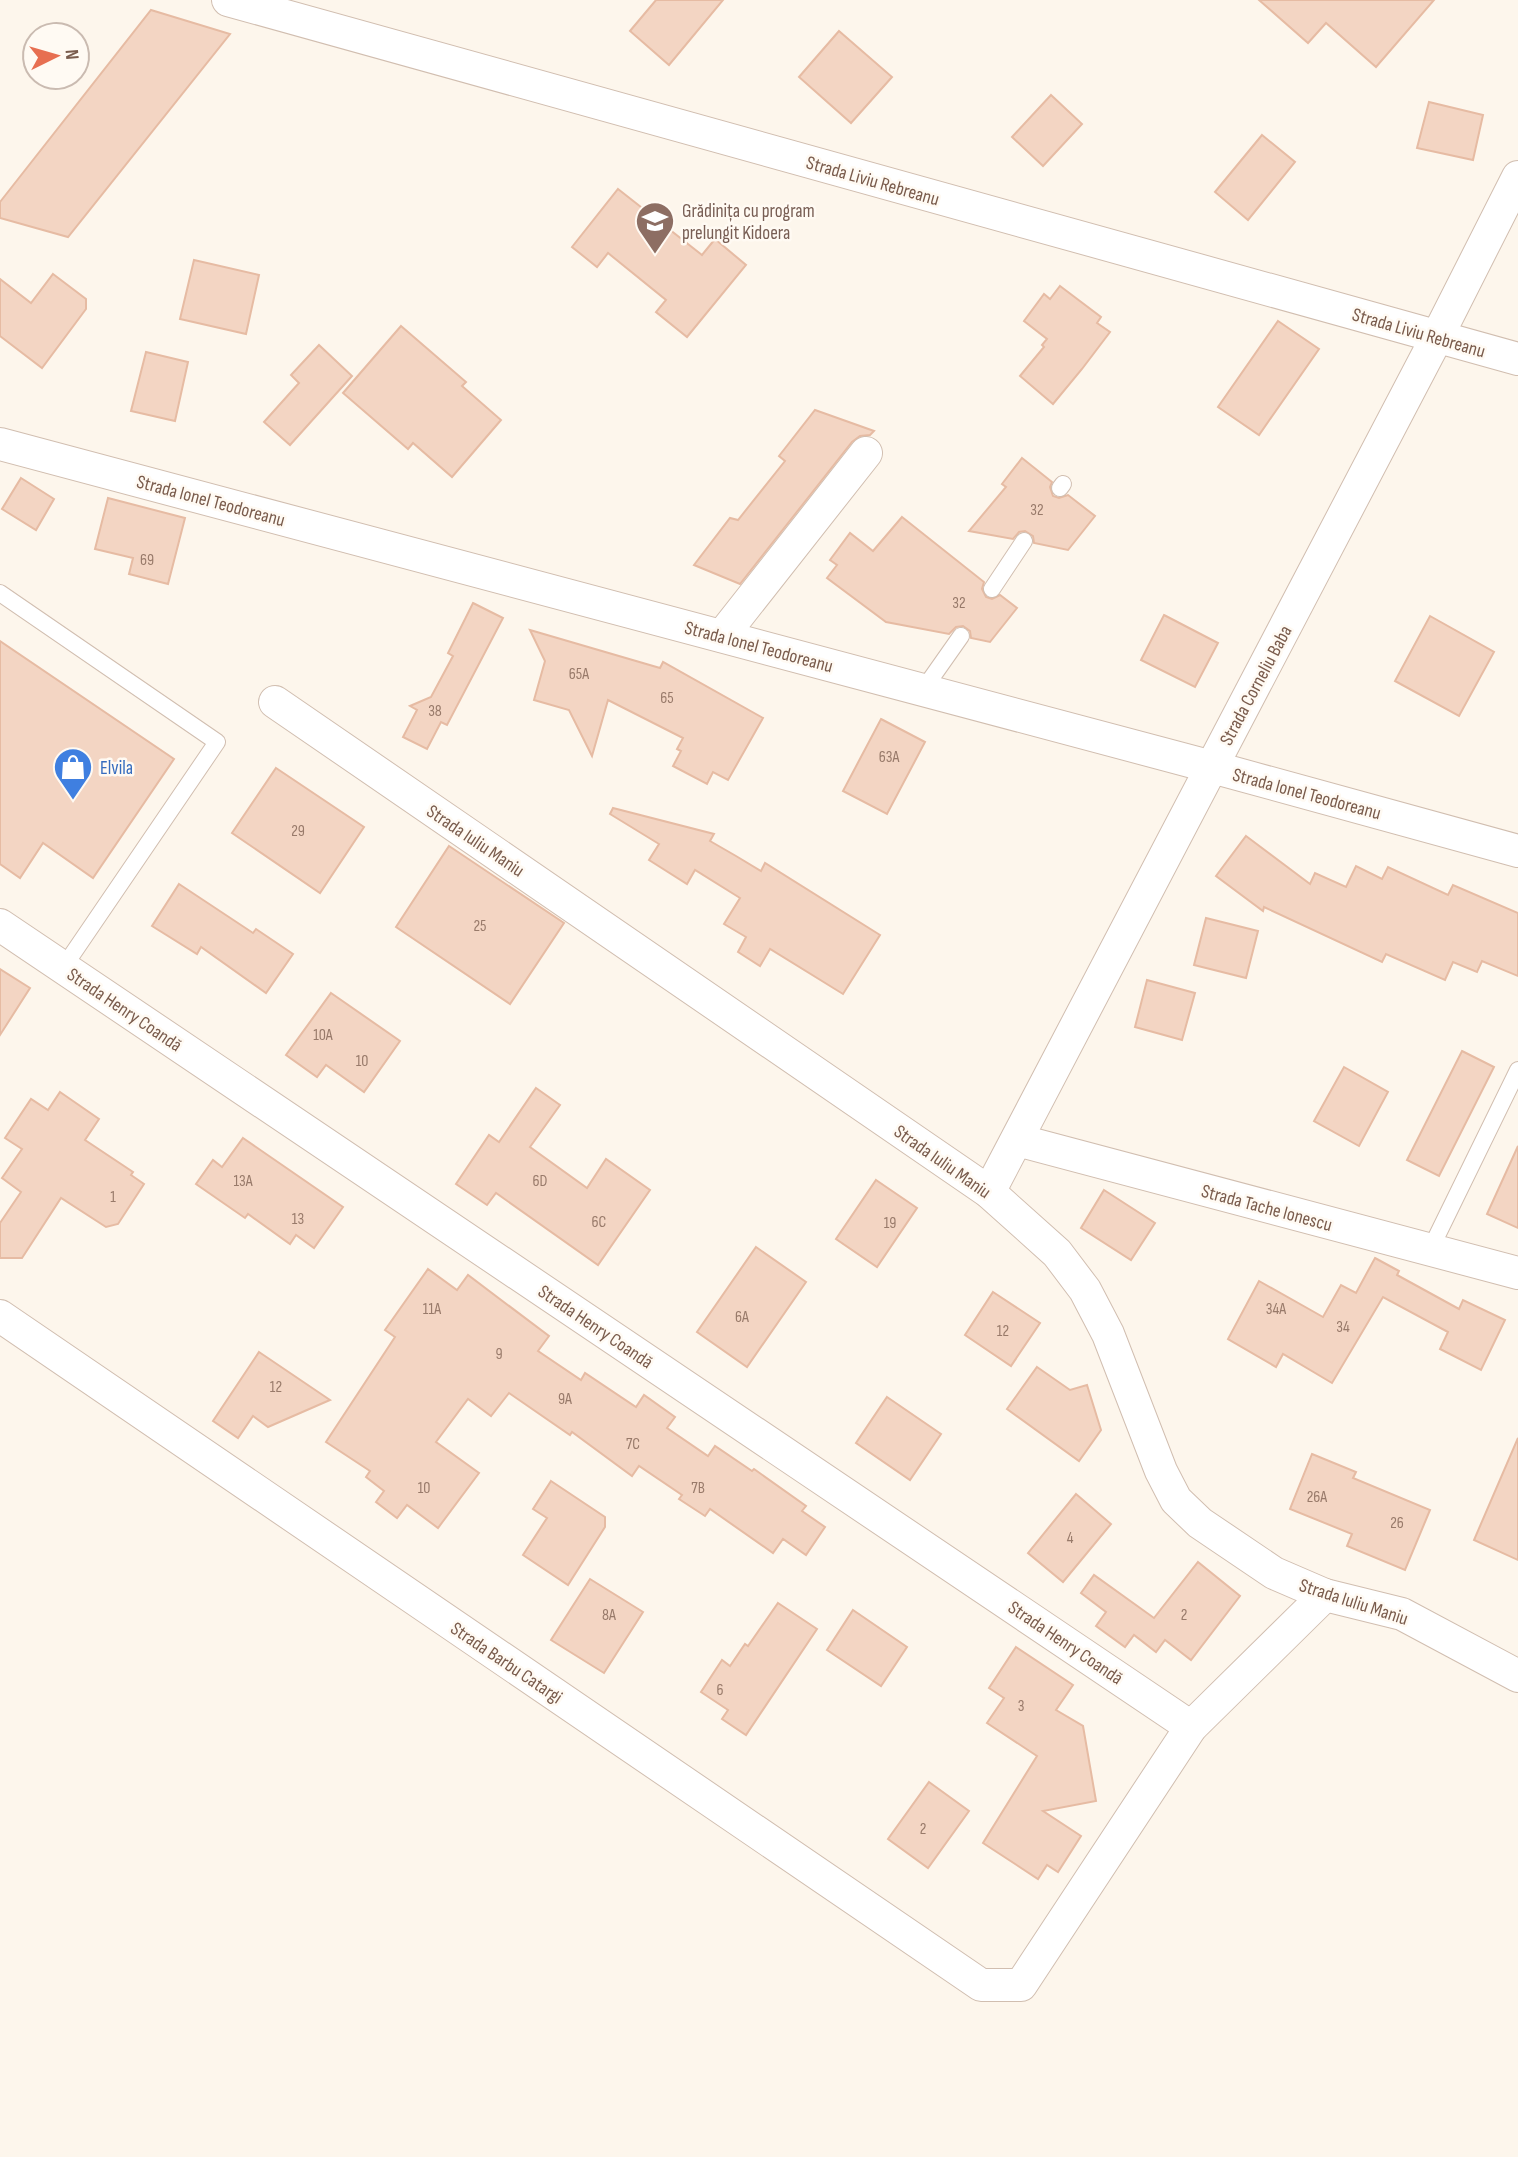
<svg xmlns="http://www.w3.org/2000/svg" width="1518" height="2157" font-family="'Sofia Sans Condensed',sans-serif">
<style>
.building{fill:#f3d5c3;stroke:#e6bba3;stroke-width:2}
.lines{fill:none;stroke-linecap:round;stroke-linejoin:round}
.lane-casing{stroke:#d1beb0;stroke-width:18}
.street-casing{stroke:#d1beb0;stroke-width:34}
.lane{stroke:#fff;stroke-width:16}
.street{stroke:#fff;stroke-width:32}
.labels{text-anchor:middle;stroke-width:5;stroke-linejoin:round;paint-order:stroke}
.number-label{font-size:16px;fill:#987a6a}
.street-label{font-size:19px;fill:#7a5c4d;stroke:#fffaf3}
.education-label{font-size:19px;fill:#785e54;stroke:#fffaf3;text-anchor:start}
.shop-label{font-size:19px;fill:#366cbe;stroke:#fffaf3;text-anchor:start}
</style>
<rect width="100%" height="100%" fill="#fdf6ec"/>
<g class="building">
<polygon points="656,0 723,0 669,65 630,31"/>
<polygon points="1259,0 1434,0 1376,67 1326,23 1308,43"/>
<polygon points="151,10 230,34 68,237 0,218 0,202"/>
<polygon points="839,31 892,77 851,123 799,77"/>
<polygon points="1051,95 1082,124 1043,166 1012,137"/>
<polygon points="1429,102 1483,115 1473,160 1417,148"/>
<polygon points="1262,135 1295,162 1248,220 1215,192"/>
<polygon points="618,189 702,255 715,239 746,265 687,337 656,312 666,300 608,253 597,267 572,247"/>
<polygon points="194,260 259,275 246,334 180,319"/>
<polygon points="53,274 86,299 86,309 42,368 0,336 0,279 31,303"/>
<polygon points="1060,286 1101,317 1097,323 1110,332 1082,369 1053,404 1020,376 1044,347 1042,345 1047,339 1024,321 1044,294 1050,299"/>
<polygon points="1278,321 1319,349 1259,435 1218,407"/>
<polygon points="401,326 466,382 462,386 501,420 452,477 413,443 408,449 343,393"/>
<polygon points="319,345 352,376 290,445 264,422 299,383 291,375"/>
<polygon points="146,352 188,362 175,421 131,411"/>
<polygon points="815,410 874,431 870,435 860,436 852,442 740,584 694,565 730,518 738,520 785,461 779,456"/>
<polygon points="1022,458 1052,482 1050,487 1053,496 1059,498 1068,495 1095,516 1068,550 1034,543 1033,536 1025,531 1019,532 1013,539 969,531 1006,487 1002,484"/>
<polygon points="21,478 54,499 36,530 2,509"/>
<polygon points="108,498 185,518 168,584 129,574 133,558 95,549"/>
<polygon points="902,517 984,582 982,589 986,597 992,599 1000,595 1017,608 990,642 971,638 970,631 963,626 956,627 949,634 886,622 827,578 837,565 830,560 850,533 873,551"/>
<polygon points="473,603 503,618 447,725 441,722 427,749 403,737 417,710 410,706 431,697 453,656 448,653"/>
<polygon points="1164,615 1218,643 1195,687 1141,660"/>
<polygon points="1430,616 1494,652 1459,716 1395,681"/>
<polygon points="530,630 660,668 663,662 763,718 728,780 713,772 707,784 673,766 681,751 677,749 683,738 608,700 592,756 569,710 534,700 545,661"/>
<polygon points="0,641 174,759 93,878 43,843 20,878 0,864"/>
<polygon points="881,719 925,742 887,814 843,791"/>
<polygon points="276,768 364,827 320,893 232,833"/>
<polygon points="613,808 714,834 710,841 736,856 761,871 765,863 880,935 843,994 770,949 760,966 738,952 746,937 724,924 740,898 695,870 687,884 649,860 659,844 610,814"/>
<polygon points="1246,836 1310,884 1315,873 1346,887 1356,866 1382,879 1388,867 1448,895 1453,885 1518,913 1518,976 1482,961 1477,972 1453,962 1445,980 1386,954 1382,962 1264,907 1263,911 1216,876"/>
<polygon points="449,846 564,923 510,1004 396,927"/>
<polygon points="179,884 253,933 256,929 293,954 266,993 201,947 197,954 152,926"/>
<polygon points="1206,918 1258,931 1246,978 1194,965"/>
<polygon points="0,969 30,988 0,1035"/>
<polygon points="1147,980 1195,993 1182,1040 1135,1027"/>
<polygon points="331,993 400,1041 364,1092 326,1065 317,1077 286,1055"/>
<polygon points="1462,1051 1494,1067 1439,1176 1407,1160"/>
<polygon points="1344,1067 1388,1092 1359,1146 1314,1121"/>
<polygon points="536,1088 560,1105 530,1147 587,1188 606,1159 650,1190 598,1265 496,1193 487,1205 456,1184 489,1135 499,1142"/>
<polygon points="60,1092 99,1119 85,1140 133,1172 131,1175 144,1184 118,1224 106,1227 61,1198 22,1258 0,1258 0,1223 21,1192 2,1178 22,1149 5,1138 31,1099 48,1110"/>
<polygon points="243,1138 343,1207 314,1248 296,1235 290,1244 248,1214 245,1218 196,1184 213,1160 222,1167"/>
<polygon points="1518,1146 1518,1228 1487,1214"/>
<polygon points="876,1180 917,1208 877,1267 836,1239"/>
<polygon points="1104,1190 1155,1223 1131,1260 1081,1228"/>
<polygon points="756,1247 806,1282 747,1367 697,1332"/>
<polygon points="1375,1258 1399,1271 1397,1275 1459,1309 1463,1300 1505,1320 1481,1370 1440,1349 1448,1332 1383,1297 1332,1383 1283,1354 1276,1367 1228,1339 1259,1281 1323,1317 1341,1285 1356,1293"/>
<polygon points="428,1269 457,1290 468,1275 549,1336 538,1351 581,1380 585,1373 636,1407 644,1395 675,1417 667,1428 708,1456 715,1446 752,1471 754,1469 806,1506 802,1511 825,1527 806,1555 783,1539 773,1553 710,1509 705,1516 679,1499 682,1495 639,1466 632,1476 572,1432 570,1435 509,1393 491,1416 468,1399 436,1442 479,1473 438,1528 407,1505 397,1518 376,1502 384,1491 366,1477 370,1471 326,1442 395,1337 385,1330"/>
<polygon points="993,1292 1040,1323 1011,1366 965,1335"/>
<polygon points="259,1352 330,1400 268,1427 253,1416 238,1438 213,1421"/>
<polygon points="1037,1367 1070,1390 1087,1385 1101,1430 1079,1461 1007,1409"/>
<polygon points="887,1397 941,1434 910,1480 856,1443"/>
<polygon points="1518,1438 1518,1560 1474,1540"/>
<polygon points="1312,1454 1356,1472 1353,1478 1430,1510 1405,1570 1347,1546 1352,1534 1290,1509"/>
<polygon points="551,1481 605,1517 605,1527 568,1585 523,1555 547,1518 533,1509"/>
<polygon points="1076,1494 1111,1524 1063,1582 1028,1553"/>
<polygon points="1198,1562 1240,1596 1191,1660 1165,1640 1156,1652 1134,1635 1125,1647 1096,1626 1106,1612 1081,1593 1094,1575 1154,1618"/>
<polygon points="590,1579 643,1612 604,1673 551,1640"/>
<polygon points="778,1603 817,1629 746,1735 722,1719 728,1710 701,1692 722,1660 730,1666 745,1644 748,1646"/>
<polygon points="853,1610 907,1647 881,1686 827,1650"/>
<polygon points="1016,1647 1073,1685 1056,1710 1083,1726 1096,1801 1043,1811 1081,1836 1058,1872 1047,1865 1038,1879 983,1843 1037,1756 987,1723 1004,1698 989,1688"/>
<polygon points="929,1782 969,1811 928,1868 888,1839"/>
</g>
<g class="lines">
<g class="lane-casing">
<g id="lane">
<polyline points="1060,488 1063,484"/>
<polyline points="992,589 1024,541"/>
<polyline points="0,593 217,742 63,968"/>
<polyline points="923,690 961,636"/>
<polyline points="1430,1250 1518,1070"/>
</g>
</g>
<g class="street-casing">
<g id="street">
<polyline points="228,0 1518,359"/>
<polyline points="0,444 1212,767 1518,851"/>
<polyline points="722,636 866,453"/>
<polyline points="275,702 989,1192 1057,1253 1085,1290 1108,1334 1161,1471 1176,1500 1200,1523 1274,1573 1325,1595 1402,1614 1518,1676"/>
<polyline points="0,925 1191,1727"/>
<polyline points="1017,1140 1518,1273"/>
<polyline points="989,1192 1437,337 1518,177"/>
<polyline points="0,1316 981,1985 1021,1985 1191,1727 1325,1595"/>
</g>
</g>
<use href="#lane" class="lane"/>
<use href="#street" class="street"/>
</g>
<defs>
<g id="school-pin" transform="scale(2.0125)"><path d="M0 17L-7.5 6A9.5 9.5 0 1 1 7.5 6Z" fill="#8d6e63" stroke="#fffaf3"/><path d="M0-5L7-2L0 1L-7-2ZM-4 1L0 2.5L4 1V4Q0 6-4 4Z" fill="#fff"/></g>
<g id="shop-pin" transform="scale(2.0125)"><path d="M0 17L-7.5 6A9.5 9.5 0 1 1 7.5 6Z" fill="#3f7fe0" stroke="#fffaf3"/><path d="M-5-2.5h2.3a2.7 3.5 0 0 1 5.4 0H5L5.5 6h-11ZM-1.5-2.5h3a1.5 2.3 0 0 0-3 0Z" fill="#fff"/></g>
</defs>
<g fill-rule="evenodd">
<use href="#school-pin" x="655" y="221"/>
<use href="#shop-pin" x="73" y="767"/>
</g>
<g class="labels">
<g class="number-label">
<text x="1037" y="515">32</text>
<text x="147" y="565">69</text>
<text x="959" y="608">32</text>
<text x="579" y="679">65A</text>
<text x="667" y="703">65</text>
<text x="435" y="716">38</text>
<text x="889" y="762">63A</text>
<text x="298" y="836">29</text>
<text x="480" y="931">25</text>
<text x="323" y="1040">10A</text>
<text x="362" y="1066">10</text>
<text x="243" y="1186">13A</text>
<text x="540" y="1186">6D</text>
<text x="113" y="1202">1</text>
<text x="298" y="1224">13</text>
<text x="599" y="1227">6C</text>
<text x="890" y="1228">19</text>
<text x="432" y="1314">11A</text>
<text x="1276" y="1314">34A</text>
<text x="742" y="1322">6A</text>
<text x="1343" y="1332">34</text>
<text x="1003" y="1336">12</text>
<text x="499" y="1359">9</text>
<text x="276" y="1392">12</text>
<text x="565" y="1404">9A</text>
<text x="633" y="1449">7C</text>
<text x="424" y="1493">10</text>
<text x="698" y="1493">7B</text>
<text x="1317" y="1502">26A</text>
<text x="1397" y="1528">26</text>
<text x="1070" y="1543">4</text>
<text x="609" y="1620">8A</text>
<text x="1184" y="1620">2</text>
<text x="720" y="1695">6</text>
<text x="1021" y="1711">3</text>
<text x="923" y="1834">2</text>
</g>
<g class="street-label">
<text transform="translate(873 180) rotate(16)" y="7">Strada Liviu Rebreanu</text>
<text transform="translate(1419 332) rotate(16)" y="7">Strada Liviu Rebreanu</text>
<text transform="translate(211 500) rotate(15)" y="7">Strada Ionel Teodoreanu</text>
<text transform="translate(759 646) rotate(15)" y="7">Strada Ionel Teodoreanu</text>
<text transform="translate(1255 685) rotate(-62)" y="7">Strada Corneliu Baba</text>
<text transform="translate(1307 793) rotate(15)" y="7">Strada Ionel Teodoreanu</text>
<text transform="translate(476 840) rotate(34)" y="7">Strada Iuliu Maniu</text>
<text transform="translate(125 1009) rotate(34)" y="7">Strada Henry Coandă</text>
<text transform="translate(943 1161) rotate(35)" y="7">Strada Iuliu Maniu</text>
<text transform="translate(1267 1207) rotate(15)" y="7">Strada Tache Ionescu</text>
<text transform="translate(596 1326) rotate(34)" y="7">Strada Henry Coandă</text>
<text transform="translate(1354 1601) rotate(18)" y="7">Strada Iuliu Maniu</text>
<text transform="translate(1066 1642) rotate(34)" y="7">Strada Henry Coandă</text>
<text transform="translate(507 1662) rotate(34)" y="7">Strada Barbu Catargi</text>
</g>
<g class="education-label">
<text x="682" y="217">Grădinița cu program<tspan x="682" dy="22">prelungit Kidoera</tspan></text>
</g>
<g class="shop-label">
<text x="100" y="774">Elvila</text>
</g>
</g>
<g transform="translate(56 56) rotate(85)"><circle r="33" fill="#fffaf3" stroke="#cabbb1" stroke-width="2"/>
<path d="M0-5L12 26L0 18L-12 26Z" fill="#e76f51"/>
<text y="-10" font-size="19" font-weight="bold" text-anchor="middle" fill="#7a5c4d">N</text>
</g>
</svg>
